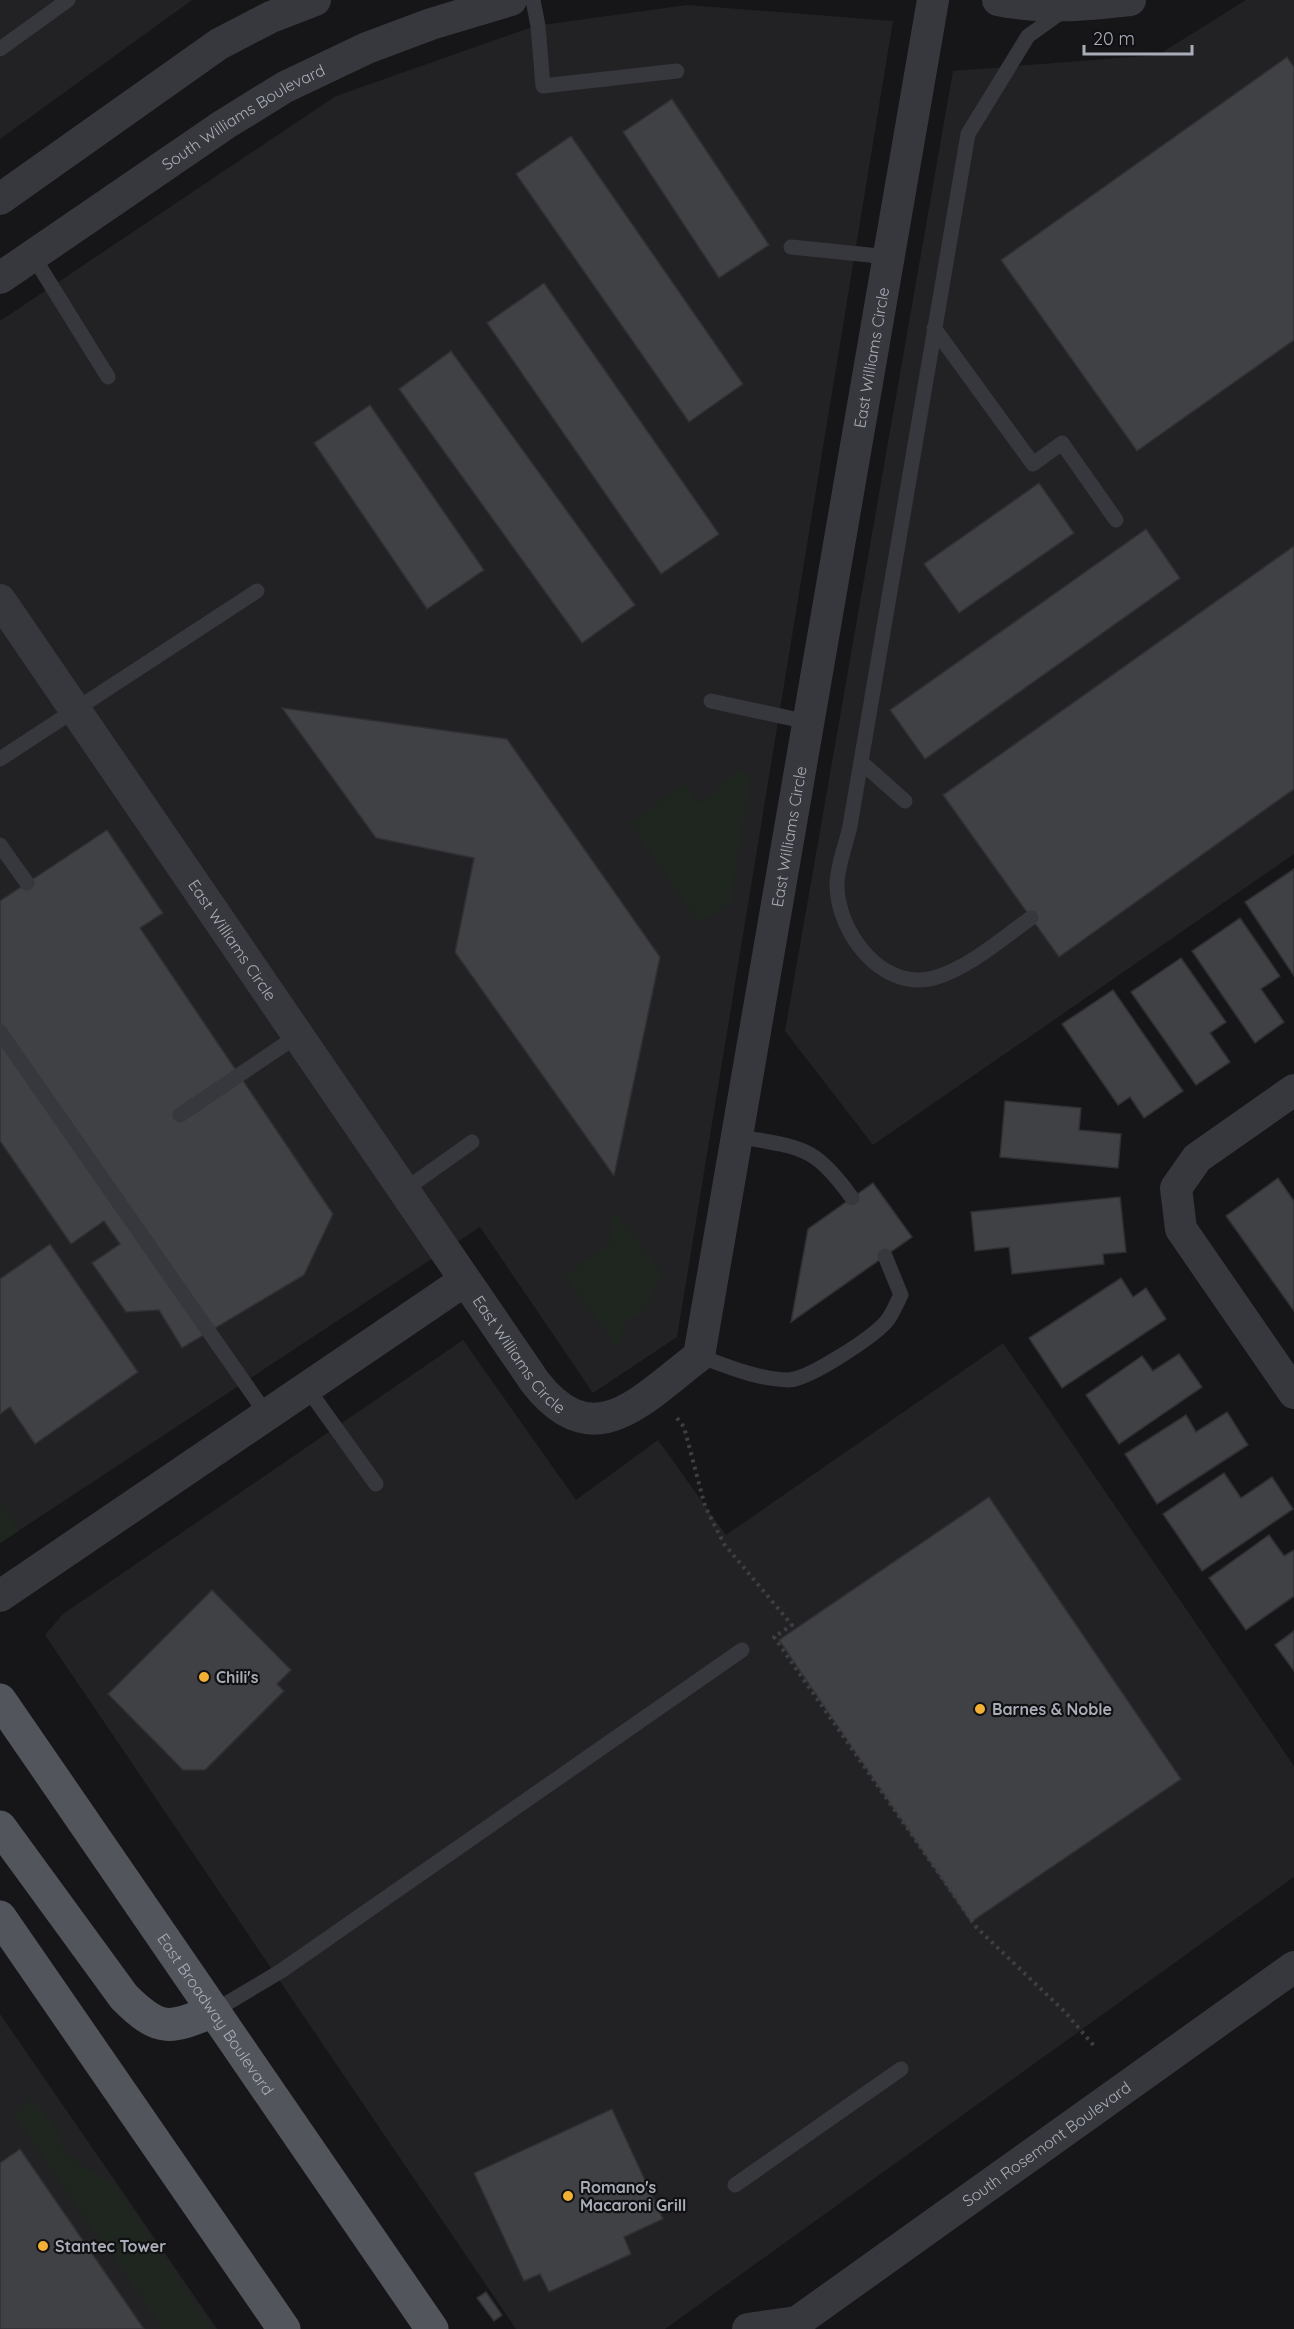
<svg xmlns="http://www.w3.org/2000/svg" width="1294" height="2329" font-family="Quicksand,sans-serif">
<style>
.built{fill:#222225}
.green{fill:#1e261f}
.building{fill:#404145;stroke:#303034;stroke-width:1.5}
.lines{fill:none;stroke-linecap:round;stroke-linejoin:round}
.path{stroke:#3d3f44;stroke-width:4;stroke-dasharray:3 4.5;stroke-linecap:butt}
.lane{stroke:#37383d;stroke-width:15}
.street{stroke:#37383d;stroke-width:32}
.primary{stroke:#53555c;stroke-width:33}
.poi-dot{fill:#f2b134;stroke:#111113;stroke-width:2}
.labels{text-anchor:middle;stroke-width:4.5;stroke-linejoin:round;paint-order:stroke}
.street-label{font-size:16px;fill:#a8adb8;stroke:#111113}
.poi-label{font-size:16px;font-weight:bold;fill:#a8adb8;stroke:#111113;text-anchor:start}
</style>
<rect width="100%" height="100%" fill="#161618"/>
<g class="built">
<polygon points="0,0 192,0 0,139"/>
<polygon points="1246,0 1294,0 1294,854 873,1145 785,1031 953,71 1158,55"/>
<polygon points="687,5 893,21 677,1337 593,1393 480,1227 0,1543 0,321 336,96 535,26"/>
<polygon points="463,1340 576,1500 658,1440 726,1535 1003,1343 1294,1766 1294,1877 665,2329 516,2329 45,1635 63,1614"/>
<polygon points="0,2014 217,2329 0,2329"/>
</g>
<g class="green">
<polygon points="738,771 750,775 731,902 699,923 630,823 683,783 699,804"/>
<polygon points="612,1209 661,1271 646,1311 624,1323 619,1350 565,1275 610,1244"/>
<polygon points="0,1504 19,1531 0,1543"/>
<polygon points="32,2098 54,2127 66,2155 113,2183 214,2329 163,2329 14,2115"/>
</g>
<g class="building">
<polygon points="1287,57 1294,67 1294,340 1137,451 1001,260"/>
<polygon points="672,99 769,245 719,278 623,132"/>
<polygon points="571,136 743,384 689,422 516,174"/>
<polygon points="544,283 719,534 661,574 487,323"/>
<polygon points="451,351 635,605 582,643 399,389"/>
<polygon points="370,405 484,570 427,609 314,443"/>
<polygon points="1039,483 1074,533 959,613 924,564"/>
<polygon points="1146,529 1180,578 925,759 890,710"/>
<polygon points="1294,546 1294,789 1059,957 943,795"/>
<polygon points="282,708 507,739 660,957 614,1176 455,952 474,858 376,838"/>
<polygon points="107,830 163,913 140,928 333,1214 304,1275 182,1348 159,1310 126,1312 92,1263 120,1244 104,1221 71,1244 0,1141 0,901"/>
<polygon points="1294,869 1294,976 1245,902"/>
<polygon points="1240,918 1280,976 1261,989 1284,1022 1255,1043 1192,951"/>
<polygon points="1181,958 1226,1022 1210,1033 1230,1062 1196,1085 1131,992"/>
<polygon points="1113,990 1183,1091 1144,1118 1130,1097 1118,1105 1062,1024"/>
<polygon points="1005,1101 1081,1108 1079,1130 1121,1134 1118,1168 1000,1157"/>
<polygon points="1278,1178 1294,1201 1294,1311 1226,1216"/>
<polygon points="873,1183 912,1237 791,1322 808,1229"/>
<polygon points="1120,1197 1126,1252 1103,1254 1104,1264 1012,1274 1009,1247 975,1251 971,1212"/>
<polygon points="50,1244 138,1372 35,1444 10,1407 0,1414 0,1279"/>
<polygon points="1121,1278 1133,1297 1146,1288 1166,1319 1062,1388 1029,1338"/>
<polygon points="1179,1354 1202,1387 1119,1444 1086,1395 1142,1356 1153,1371"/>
<polygon points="1227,1412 1248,1445 1157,1504 1125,1454 1186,1415 1196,1432"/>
<polygon points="1224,1473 1241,1498 1272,1477 1293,1509 1202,1571 1163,1514"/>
<polygon points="989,1497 1181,1779 971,1922 779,1640"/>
<polygon points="1269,1535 1284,1556 1294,1550 1294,1596 1246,1630 1209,1578"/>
<polygon points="212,1590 291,1670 277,1684 284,1691 205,1770 183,1770 108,1694"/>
<polygon points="1294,1631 1294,1671 1275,1645"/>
<polygon points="612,2109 663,2219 624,2237 631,2254 549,2292 540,2274 524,2281 474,2173"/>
<polygon points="20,2149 144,2329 0,2329 0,2163"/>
<polygon points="486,2292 502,2315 494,2321 477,2298"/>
</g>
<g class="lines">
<polyline class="path" points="677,1418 684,1427 705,1506 724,1544 792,1625 774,1637 977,1928 1065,2012 1095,2047"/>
<g class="lane">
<polyline points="533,0 538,26 543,86 677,71"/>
<polyline points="0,49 68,0"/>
<polyline points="791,247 889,257"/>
<polyline points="33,256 108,377"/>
<polyline points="934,328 1033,464 1062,443 1116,520"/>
<polyline points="711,701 808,722"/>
<polyline points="0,759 257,591"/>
<polyline points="861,762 905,801"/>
<polyline points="0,845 27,883"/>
<path d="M1031,918C1001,939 969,968 934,978C881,992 837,931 837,885C837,866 846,845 850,826L968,134L1028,36L1063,11"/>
<polyline points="0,1032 267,1415"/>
<polyline points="180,1115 297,1036"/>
<path d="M737,1136C799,1148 813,1143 852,1198"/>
<polyline points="403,1191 472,1142"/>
<path d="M699,1356C727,1366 757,1379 787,1380C807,1381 871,1338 885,1323C892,1316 896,1304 901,1295L885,1256"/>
<polyline points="307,1388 376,1484"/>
<polyline points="214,2011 281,1971 742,1650"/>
<polyline points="735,2185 901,2069"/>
</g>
<g class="street">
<path d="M998,0C1041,9 1087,5 1130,0"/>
<polyline points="0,199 219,44 271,17 315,0"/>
<path id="s1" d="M0,278L225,124L285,87L367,48L431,24L511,0"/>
<path id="s2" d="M0,600L535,1382C594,1458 642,1399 699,1356L933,0"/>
<polyline points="1294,1090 1197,1158 1176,1188 1181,1229 1294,1393"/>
<polyline points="0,1596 464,1281"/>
<path id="s3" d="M748,2329L797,2322L1294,1967"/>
</g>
<g class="primary">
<path id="s4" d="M0,1700L432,2329"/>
<path d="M0,1827L124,1997C160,2033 169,2029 214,2011"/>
<polyline points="0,1917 284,2329"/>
</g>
</g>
<g class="poi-dot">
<circle cx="204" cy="1677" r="6"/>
<circle cx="980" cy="1709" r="6"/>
<circle cx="568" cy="2196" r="6"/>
<circle cx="43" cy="2246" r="6"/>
</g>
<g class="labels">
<g class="street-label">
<text dy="6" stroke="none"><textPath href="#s1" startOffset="292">South Williams Boulevard</textPath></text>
<text dy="6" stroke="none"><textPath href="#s2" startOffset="2157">East Williams Circle</textPath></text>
<text dy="6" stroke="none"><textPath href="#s2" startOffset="1671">East Williams Circle</textPath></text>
<text dy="6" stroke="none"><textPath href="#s2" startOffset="412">East Williams Circle</textPath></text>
<text dy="6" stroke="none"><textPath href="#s2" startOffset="916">East Williams Circle</textPath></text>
<text dy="6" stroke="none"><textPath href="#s4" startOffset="381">East Broadway Boulevard</textPath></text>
<text dy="6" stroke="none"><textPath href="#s3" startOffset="356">South Rosemont Boulevard</textPath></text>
</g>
<g class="poi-label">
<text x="216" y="1683">Chili's</text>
<text x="992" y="1715">Barnes &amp; Noble</text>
<text x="580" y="2193">Romano's<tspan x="580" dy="18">Macaroni Grill</tspan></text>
<text x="55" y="2252">Stantec Tower</text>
</g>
</g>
<path d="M1084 45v9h108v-9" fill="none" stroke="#a8adb8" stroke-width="3"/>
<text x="1093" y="45" font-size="18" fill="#a8adb8" stroke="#111113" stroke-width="4.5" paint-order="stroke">20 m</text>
</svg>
